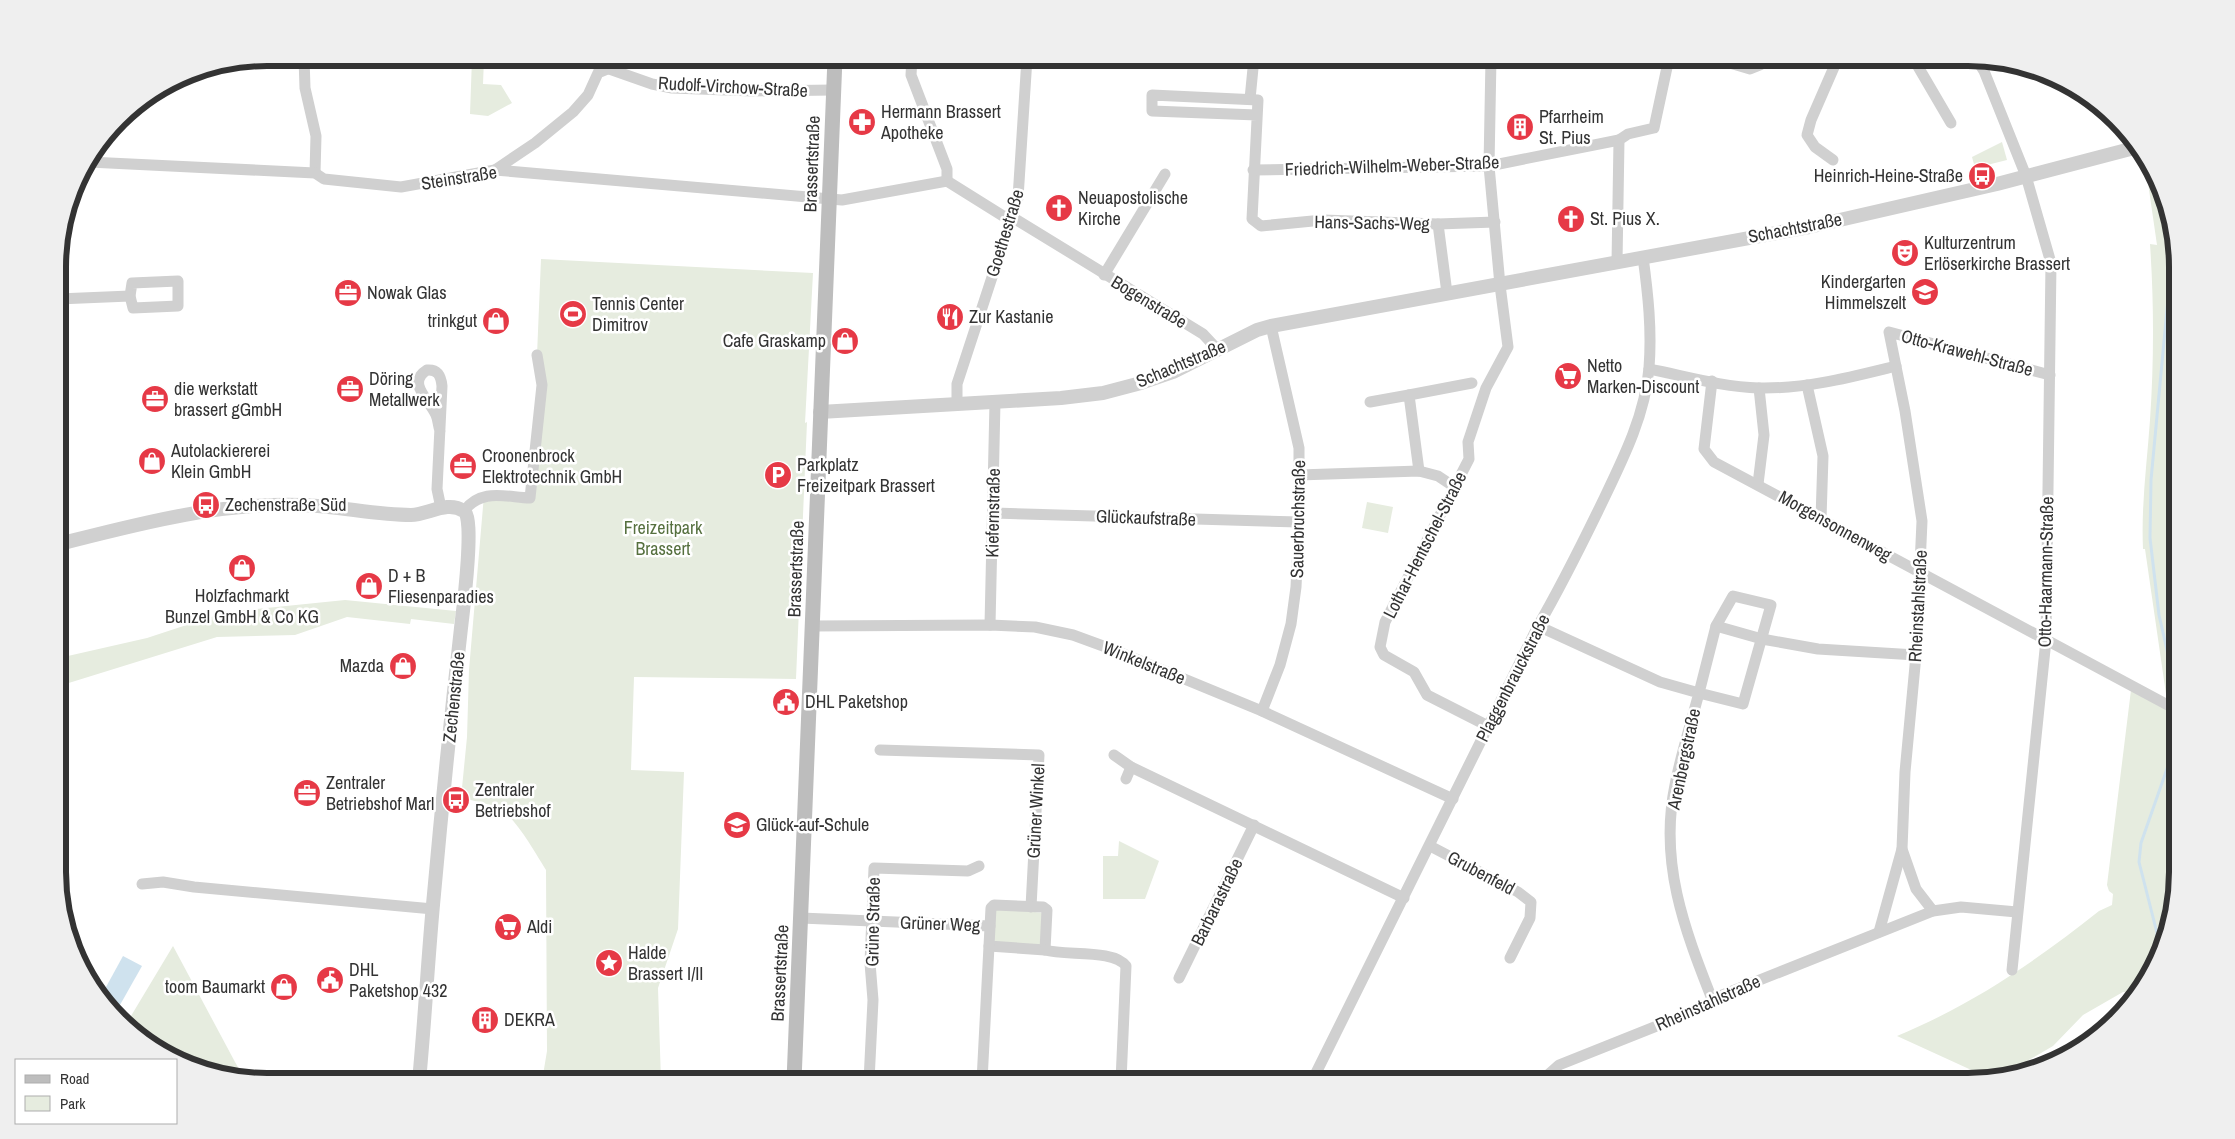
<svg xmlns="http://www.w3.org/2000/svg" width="2235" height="1139" font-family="'Archivo Narrow',sans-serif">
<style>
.green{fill:#e6ecdf}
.water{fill:#cfe2ee}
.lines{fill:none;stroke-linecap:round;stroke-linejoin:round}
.stream{stroke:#cfe2ee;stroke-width:3}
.minor{stroke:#d0d0d0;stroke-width:11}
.tertiary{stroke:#d0d0d0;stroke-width:14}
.secondary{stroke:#bdbdbd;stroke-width:15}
.labels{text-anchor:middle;stroke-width:5;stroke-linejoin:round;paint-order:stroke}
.street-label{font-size:18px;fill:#333;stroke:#fff}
.poi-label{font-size:18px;fill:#333;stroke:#fff;text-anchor:start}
.park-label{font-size:18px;fill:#56703f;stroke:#fff}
.rim{fill:none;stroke:#333;stroke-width:6}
</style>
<rect width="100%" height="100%" fill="#fff"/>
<g class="green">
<polygon points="472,58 484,59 483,84 501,85 512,103 488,116 470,114"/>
<polygon points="2002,142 2007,160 1975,168 1972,157"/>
<path d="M2144,157C2150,167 2157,177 2161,187C2186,244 2177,322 2169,382L2176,384V442L2169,445L2168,472L2176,476L2177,705L2167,701L2145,549H2143C2141,505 2147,463 2150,420C2154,361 2154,303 2150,244L2157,245L2147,176L2141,158Z"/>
<path d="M541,259L813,273L805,423L807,422L796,679L634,677L631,770L684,772L678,929L658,988L661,1081H542L547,1051L546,870C536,854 519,824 505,813C494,804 474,801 461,798L467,737L469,670L484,495L530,498L542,385L537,355Z"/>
<polygon points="1367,502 1393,507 1388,533 1362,528"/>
<polygon points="345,600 456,611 454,624 411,619 410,624 347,617 295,635 217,637 59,686 59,658 147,638 226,612"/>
<path d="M2131,690L2177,713V872L2156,964L2136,994L2123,992L2083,1015L2053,1046L2000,1077L1991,1079L1897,1036C1972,1005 2036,961 2099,911L2112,905L2113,894L2109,891L2107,885Z"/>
<polygon points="1119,841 1159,861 1145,899 1103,899 1103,856 1118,856"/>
<polygon points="997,908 1044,913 1043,943 1039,947 996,943 993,939 994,912"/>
<polygon points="173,946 235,1062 243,1076 175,1060 128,1021"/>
</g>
<polygon class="water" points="123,956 142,966 116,1012 100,998"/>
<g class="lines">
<g class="stream">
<polyline points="2165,199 2170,236 2169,288 2151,480 2150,538 2159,615 2177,694"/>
<polyline points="2154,968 2157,933 2139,862 2141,843 2176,743 2177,719"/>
</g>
<g class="minor">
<polyline points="304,58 305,88 316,136 315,173"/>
<polyline points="578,58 652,84 672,88 753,91 833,90"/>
<polyline points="912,58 911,75 947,169 947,181"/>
<polyline points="1713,58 1750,69 1760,65 1763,58"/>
<polyline points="1913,58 1951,123"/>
<polyline points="1977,60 1984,71 2026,176 2051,263 2046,640 2012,970"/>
<polyline points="1250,99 1254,58"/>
<polyline points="1257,115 1152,111 1152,95 1258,100 1252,219 1261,226 1323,220 1438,224 1495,222"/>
<polyline points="1833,160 1815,147 1807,135 1811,120 1838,58"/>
<polyline points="89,162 315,173 324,179 401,187 495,170 842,200 947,181 1003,216 1012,217 1203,334 1217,349"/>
<polyline points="495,170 535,143 573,112 588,95 598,73 610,68 619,58"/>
<polyline points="1253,170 1489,166 1619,140"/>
<polyline points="1438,224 1447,293"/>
<polyline points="1617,263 1619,140 1628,134 1654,128 1669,58"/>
<polyline points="1104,275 1165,174"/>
<polygon points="178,281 178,306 133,308 130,296 132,283"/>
<polyline points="58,299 130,296"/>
<path d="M1649,369C1685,376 1722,387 1759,388C1806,389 1851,377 1896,366"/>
<polyline points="1712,381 1704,449 1714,462 2177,710"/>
<polyline points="1807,385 1823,456 1821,519"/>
<polyline points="1409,395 1472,383"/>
<polyline points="1370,402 1409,395 1419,471"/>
<polyline points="957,404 957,384 1018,198 1027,58"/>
<path d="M440,431C438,425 438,419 436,415C430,400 406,383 427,370C438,369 441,376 442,386L437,489L441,508"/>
<polyline points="1299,475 1419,471 1438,476 1456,488"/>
<polyline points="1758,484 1764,435 1759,388"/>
<path d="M464,511C481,488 505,497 530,498L542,385L537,355"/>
<polyline points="994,513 1299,522"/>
<polygon points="1733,596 1771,605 1743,704 1699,693 1716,626"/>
<polyline points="990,625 995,402"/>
<polyline points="813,626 990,625 1035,627 1073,635 1114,650 1262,711 1453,799"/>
<path d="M1538,626L1660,682L1699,693C1691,723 1681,754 1675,785C1659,862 1684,928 1712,999"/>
<polyline points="1716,626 1762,639 1818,649 1916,655"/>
<polyline points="1262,711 1280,665 1291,624 1296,587 1299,522 1299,448 1271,326"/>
<polyline points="1488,726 1427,695 1414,672 1384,655 1380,647 1385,622 1469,459 1468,442 1486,388 1508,347 1500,285 1489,166 1491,58"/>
<polyline points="880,750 1039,755 1031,907"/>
<polyline points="1114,755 1131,767 1404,898"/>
<polyline points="1126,779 1131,767"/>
<polyline points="1430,846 1518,892 1531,902 1530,918 1510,958"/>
<polyline points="142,884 163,882 194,887 433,909"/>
<polygon points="994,905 1043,907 1047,910 1045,950 989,946 991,908"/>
<polyline points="1933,911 1916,889 1902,849 1905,772 1916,655 1922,521 1905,411 1889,332 2050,375"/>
<polyline points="801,918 990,926"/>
<polyline points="1879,932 1902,849"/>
<path d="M1045,950C1066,956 1114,949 1126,966L1121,1081"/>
<polyline points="1179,978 1254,825"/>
<polyline points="869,1081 873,1000 870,963 874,868 968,871 979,866"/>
<polyline points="982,1081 989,946"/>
<path d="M1312,1081L1538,626C1560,588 1579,550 1598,511C1620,465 1645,418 1649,368C1652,330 1648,294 1643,257"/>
<polyline points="1541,1081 1559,1065 1702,1008 1712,999 1933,911 1961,907 2017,912"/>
</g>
<g class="tertiary">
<polyline points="820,412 1061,398 1103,393 1141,383 1173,372 1257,330 1271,326 1809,227 1997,184 2138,147"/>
<path d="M59,544C138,524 220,502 302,505C339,506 375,515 411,515C428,515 447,500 464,511C475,517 463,611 461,628C451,716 442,805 434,894C428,956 425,1019 419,1081"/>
</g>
<polyline class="secondary" points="794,1081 835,58"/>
</g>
<defs>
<g id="pharmacy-disc" transform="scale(1.4375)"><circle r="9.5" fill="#e63946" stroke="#fff"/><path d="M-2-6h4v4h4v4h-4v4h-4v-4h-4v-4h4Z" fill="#fff"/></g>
<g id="building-disc" transform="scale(1.4375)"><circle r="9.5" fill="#e63946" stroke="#fff"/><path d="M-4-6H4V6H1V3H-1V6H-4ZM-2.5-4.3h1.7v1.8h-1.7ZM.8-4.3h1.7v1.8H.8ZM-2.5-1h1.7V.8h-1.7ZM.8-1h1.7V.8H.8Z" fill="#fff"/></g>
<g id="bus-disc" transform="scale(1.4375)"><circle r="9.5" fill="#e63946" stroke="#fff"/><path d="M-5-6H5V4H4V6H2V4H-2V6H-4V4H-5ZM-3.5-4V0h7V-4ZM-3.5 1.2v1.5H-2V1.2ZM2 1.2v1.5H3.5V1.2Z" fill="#fff"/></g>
<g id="church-disc" transform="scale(1.4375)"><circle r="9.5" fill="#e63946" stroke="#fff"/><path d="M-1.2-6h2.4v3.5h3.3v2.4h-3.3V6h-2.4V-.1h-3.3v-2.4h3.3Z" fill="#fff"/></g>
<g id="theatre-disc" transform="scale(1.4375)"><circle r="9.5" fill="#e63946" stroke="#fff"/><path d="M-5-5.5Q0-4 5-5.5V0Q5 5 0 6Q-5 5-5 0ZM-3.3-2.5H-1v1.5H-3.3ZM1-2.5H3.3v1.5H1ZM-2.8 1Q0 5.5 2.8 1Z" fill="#fff"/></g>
<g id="school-disc" transform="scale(1.4375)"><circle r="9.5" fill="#e63946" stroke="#fff"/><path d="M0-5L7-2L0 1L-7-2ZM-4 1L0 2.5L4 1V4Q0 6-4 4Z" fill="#fff"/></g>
<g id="office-disc" transform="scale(1.4375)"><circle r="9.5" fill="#e63946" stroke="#fff"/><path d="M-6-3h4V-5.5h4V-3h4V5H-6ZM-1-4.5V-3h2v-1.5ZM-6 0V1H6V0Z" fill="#fff"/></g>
<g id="stadium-disc" transform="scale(1.4375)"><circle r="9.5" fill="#e63946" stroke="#fff"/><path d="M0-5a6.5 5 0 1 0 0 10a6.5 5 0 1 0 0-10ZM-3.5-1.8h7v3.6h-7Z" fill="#fff"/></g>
<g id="restaurant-disc" transform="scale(1.4375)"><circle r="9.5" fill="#e63946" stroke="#fff"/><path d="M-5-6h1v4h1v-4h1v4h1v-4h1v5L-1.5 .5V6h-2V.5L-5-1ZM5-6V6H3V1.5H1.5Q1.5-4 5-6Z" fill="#fff"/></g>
<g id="shop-disc" transform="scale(1.4375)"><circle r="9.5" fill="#e63946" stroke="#fff"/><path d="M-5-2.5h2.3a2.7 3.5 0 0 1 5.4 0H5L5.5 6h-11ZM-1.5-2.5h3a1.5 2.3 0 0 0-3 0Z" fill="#fff"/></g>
<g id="supermarket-disc" transform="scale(1.4375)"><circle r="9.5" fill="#e63946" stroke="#fff"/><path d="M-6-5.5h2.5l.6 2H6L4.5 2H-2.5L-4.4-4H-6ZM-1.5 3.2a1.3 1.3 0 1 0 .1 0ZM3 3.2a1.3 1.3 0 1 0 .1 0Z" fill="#fff"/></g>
<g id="parking-disc" transform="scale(1.4375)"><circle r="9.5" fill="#e63946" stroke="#fff"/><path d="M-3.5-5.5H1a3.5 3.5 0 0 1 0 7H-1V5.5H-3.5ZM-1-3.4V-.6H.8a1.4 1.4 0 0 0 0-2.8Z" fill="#fff"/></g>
<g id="civic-disc" transform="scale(1.4375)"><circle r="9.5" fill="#e63946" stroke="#fff"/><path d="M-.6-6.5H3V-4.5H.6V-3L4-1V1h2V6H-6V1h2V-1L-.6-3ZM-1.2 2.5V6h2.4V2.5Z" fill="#fff"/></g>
<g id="sight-disc" transform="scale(1.4375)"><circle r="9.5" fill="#e63946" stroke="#fff"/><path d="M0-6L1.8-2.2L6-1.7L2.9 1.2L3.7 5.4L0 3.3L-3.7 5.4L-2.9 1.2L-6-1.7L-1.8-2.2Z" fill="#fff"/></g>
</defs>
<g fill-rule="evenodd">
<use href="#pharmacy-disc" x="862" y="122"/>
<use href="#building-disc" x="1520" y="127"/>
<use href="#bus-disc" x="1982" y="176"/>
<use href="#church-disc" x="1059" y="208"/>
<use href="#church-disc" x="1571" y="219"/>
<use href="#theatre-disc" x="1905" y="253"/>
<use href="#school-disc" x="1925" y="292"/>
<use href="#office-disc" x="348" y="293"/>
<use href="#stadium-disc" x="573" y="314"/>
<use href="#restaurant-disc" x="950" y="317"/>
<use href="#shop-disc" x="496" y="321"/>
<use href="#shop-disc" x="845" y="341"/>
<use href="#supermarket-disc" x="1568" y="376"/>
<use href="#office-disc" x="350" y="389"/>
<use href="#office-disc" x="155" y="399"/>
<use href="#shop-disc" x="152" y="461"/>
<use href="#office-disc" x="463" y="466"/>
<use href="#parking-disc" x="778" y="475"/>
<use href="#bus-disc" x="206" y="505"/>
<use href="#shop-disc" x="242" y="568"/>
<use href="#shop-disc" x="369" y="586"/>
<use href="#shop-disc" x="403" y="666"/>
<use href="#civic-disc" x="786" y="702"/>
<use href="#office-disc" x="307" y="793"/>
<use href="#bus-disc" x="456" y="800"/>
<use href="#school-disc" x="737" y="825"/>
<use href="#supermarket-disc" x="508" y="927"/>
<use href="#sight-disc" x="609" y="963"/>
<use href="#civic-disc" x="330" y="980"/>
<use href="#shop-disc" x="284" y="987"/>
<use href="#building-disc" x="485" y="1020"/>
</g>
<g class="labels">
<g class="street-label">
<text transform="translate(733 87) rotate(3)" y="6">Rudolf-Virchow-Straße</text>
<text transform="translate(812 164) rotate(-88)" y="6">Brassertstraße</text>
<text transform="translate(1392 166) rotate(-2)" y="6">Friedrich-Wilhelm-Weber-Straße</text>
<text transform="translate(459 178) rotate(-9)" y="6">Steinstraße</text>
<text transform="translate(1372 223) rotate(1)" y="6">Hans-Sachs-Weg</text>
<text transform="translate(1795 228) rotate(-11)" y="6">Schachtstraße</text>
<text transform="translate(1005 233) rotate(-73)" y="6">Goethestraße</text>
<text transform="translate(1149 302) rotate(31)" y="6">Bogenstraße</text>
<text transform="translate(1967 353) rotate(15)" y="6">Otto-Krawehl-Straße</text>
<text transform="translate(1181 364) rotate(-23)" y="6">Schachtstraße</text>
<text transform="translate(993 513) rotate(-89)" y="6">Kiefernstraße</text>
<text transform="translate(1146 518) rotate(2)" y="6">Glückaufstraße</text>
<text transform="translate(1298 519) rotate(-89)" y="6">Sauerbruchstraße</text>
<text transform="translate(1835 526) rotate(29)" y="6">Morgensonnenweg</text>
<text transform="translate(1425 545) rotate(-63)" y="6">Lothar-Hentschel-Straße</text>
<text transform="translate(796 569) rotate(-88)" y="6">Brassertstraße</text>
<text transform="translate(2046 572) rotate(-89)" y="6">Otto-Haarmann-Straße</text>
<text transform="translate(1918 606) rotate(-87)" y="6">Rheinstahlstraße</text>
<text transform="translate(1144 663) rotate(22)" y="6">Winkelstraße</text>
<text transform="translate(1513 678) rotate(-63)" y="6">Plaggenbrauckstraße</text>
<text transform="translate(454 697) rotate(-84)" y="6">Zechenstraße</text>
<text transform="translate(1684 759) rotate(-78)" y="6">Arenbergstraße</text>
<text transform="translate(1036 811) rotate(-87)" y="6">Grüner Winkel</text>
<text transform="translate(1481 873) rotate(28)" y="6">Grubenfeld</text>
<text transform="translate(1217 902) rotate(-64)" y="6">Barbarastraße</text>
<text transform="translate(873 922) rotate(-89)" y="6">Grüne Straße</text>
<text transform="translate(940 924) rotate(2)" y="6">Grüner Weg</text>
<text transform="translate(780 973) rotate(-87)" y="6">Brassertstraße</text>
<text transform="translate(1708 1003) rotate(-24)" y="6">Rheinstahlstraße</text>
</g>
<g class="poi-label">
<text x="881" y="118">Hermann Brassert<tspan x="881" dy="21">Apotheke</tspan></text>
<text x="1539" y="123">Pfarrheim<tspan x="1539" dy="21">St. Pius</tspan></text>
<text x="1963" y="182" text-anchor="end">Heinrich-Heine-Straße</text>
<text x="1078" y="204">Neuapostolische<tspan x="1078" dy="21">Kirche</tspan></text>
<text x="1590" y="225">St. Pius X.</text>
<text x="1924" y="249">Kulturzentrum<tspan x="1924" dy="21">Erlöserkirche Brassert</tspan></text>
<text x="1906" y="288" text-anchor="end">Kindergarten<tspan x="1906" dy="21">Himmelszelt</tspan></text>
<text x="367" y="299">Nowak Glas</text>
<text x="592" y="310">Tennis Center<tspan x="592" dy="21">Dimitrov</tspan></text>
<text x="969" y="323">Zur Kastanie</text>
<text x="477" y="327" text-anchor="end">trinkgut</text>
<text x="826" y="347" text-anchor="end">Cafe Graskamp</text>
<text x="1587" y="372">Netto<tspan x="1587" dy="21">Marken-Discount</tspan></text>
<text x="369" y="385">Döring<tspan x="369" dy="21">Metallwerk</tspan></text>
<text x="174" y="395">die werkstatt<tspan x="174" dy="21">brassert gGmbH</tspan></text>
<text x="171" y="457">Autolackiererei<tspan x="171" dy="21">Klein GmbH</tspan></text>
<text x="482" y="462">Croonenbrock<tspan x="482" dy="21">Elektrotechnik GmbH</tspan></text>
<text x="797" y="471">Parkplatz<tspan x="797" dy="21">Freizeitpark Brassert</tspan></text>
<text x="225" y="511">Zechenstraße Süd</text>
<text x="388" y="582">D + B<tspan x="388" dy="21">Fliesenparadies</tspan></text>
<text x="242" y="602" text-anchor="middle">Holzfachmarkt<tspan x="242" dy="21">Bunzel GmbH &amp; Co KG</tspan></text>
<text x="384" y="672" text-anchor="end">Mazda</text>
<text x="805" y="708">DHL Paketshop</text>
<text x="326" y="789">Zentraler<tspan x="326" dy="21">Betriebshof Marl</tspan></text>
<text x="475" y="796">Zentraler<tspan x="475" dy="21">Betriebshof</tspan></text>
<text x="756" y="831">Glück-auf-Schule</text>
<text x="527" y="933">Aldi</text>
<text x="628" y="959">Halde<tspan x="628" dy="21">Brassert I/II</tspan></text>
<text x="349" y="976">DHL<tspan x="349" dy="21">Paketshop 432</tspan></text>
<text x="265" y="993" text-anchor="end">toom Baumarkt</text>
<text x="504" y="1026">DEKRA</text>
</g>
<g class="park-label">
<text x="663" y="534">Freizeitpark<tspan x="663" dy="21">Brassert</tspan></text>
</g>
</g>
<path d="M0 0H2235V1139H0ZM267 66H1968A201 201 0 0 1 2169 267V872A201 201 0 0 1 1968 1073H267A201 201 0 0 1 66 872V267A201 201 0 0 1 267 66Z" fill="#efefef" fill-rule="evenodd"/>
<path class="rim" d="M267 66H1968A201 201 0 0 1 2169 267V872A201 201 0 0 1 1968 1073H267A201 201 0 0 1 66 872V267A201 201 0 0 1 267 66Z"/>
<rect x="15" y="1059" width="162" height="65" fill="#ffffff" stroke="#adadad"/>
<rect x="25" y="1075" width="25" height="8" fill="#bdbdbd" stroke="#adadad"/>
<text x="60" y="1084" font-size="15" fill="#333333">Road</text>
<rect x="25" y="1096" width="25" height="15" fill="#e6ecdf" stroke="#adadad"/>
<text x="60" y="1109" font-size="15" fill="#333333">Park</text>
</svg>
